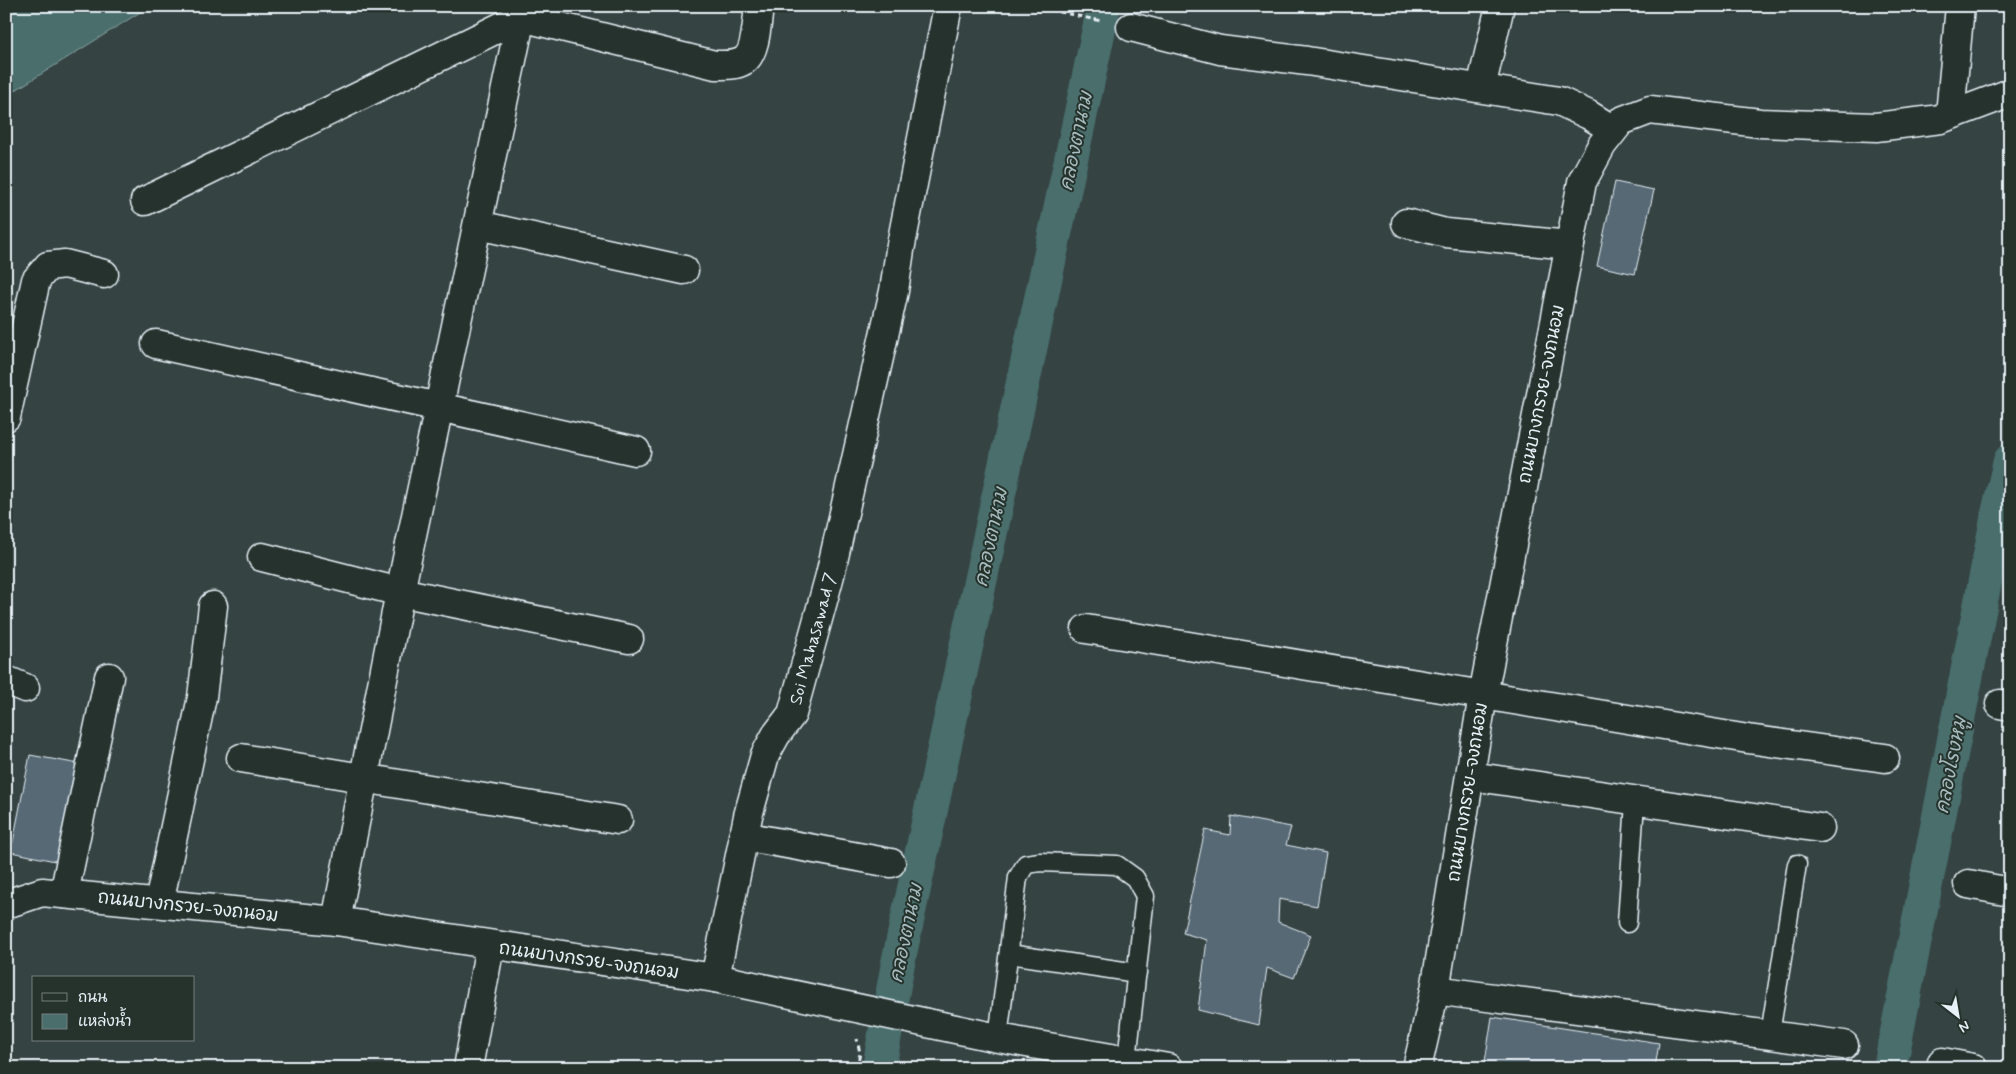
<svg xmlns="http://www.w3.org/2000/svg" width="2016" height="1074" font-family="Mynerve,'Playpen Sans Thai',sans-serif">
<style>
.water{fill:#496e6c;stroke:#89a2a4}
.lines{fill:none;stroke-linecap:round;stroke-linejoin:round}
.canal{stroke:#496e6c;stroke-width:34}
.building{fill:#576975;stroke:#e8f1f8}
.lane-casing{stroke:#e8f1f8;stroke-width:21}
.street-casing{stroke:#e8f1f8;stroke-width:31}
.secondary-casing{stroke:#e8f1f8;stroke-width:31}
.path{stroke:#e8f1f8;stroke-width:3;stroke-dasharray:5 4;stroke-linecap:butt}
.lane{stroke:#26332d;stroke-width:18}
.street{stroke:#26332d;stroke-width:28}
.secondary{stroke:#26332d;stroke-width:28}
.labels{text-anchor:middle;stroke-width:4;stroke-linejoin:round;paint-order:stroke}
.street-label{font-size:18px;fill:#e8f1f8;stroke:#26332d}
.water-label{font-size:19px;font-style:italic;fill:#a8bdc0;stroke:#26332d}
</style>
<rect width="100%" height="100%" fill="#354343"/>
<filter id="ink" filterUnits="userSpaceOnUse"><feTurbulence type="fractalNoise" baseFrequency=".02" numOctaves="2"/><feDisplacementMap in="SourceGraphic" scale="10" xChannelSelector="R" yChannelSelector="G"/><feConvolveMatrix kernelMatrix="1 2 1 2 8 2 1 2 1" color-interpolation-filters="sRGB"/></filter>
<g filter="url(#ink)">
<polygon class="water" points="6,6 150,6 6,96"/>
<g class="lines">
<g class="canal">
<polyline points="879,1068 898,963 1104,6"/>
<polyline points="1890,1068 1999,509 2010,461"/>
</g>
</g>
<g class="building">
<polygon points="1615,182 1654,190 1635,274 1597,266"/>
<polygon points="30,755 79,764 60,862 11,852"/>
<polygon points="1231,816 1291,827 1286,845 1326,853 1317,906 1279,899 1278,922 1311,935 1294,978 1267,968 1259,1025 1198,1010 1207,940 1183,933 1205,830 1230,835"/>
<polygon points="1492,1017 1659,1043 1655,1068 1484,1068"/>
</g>
<g class="lines">
<g class="lane-casing">
<g id="lane">
<polyline points="1627,923 1635,802"/>
<polyline points="1009,954 1137,973"/>
<polyline points="1770,1034 1797,864"/>
<polyline points="998,1038 1018,877 1026,864 1040,862 1117,865 1135,878 1145,896 1127,1060"/>
</g>
</g>
<g class="street-casing">
<g id="street">
<polyline points="1131,27 1220,50 1307,61 1559,101 1589,115 1613,130"/>
<polyline points="1481,88 1500,6"/>
<polyline points="1950,115 1960,6"/>
<path d="M145,201L521,17L715,65C724,65 735,66 743,61C756,54 757,21 759,6"/>
<polyline points="1406,223 1446,233 1570,245"/>
<polyline points="478,225 684,270"/>
<polyline points="156,344 636,451"/>
<polyline points="6,417 36,280 48,266 65,264 104,274"/>
<polyline points="262,557 400,592 629,639"/>
<polyline points="1086,629 1748,739 1885,758"/>
<polyline points="6,680 25,688"/>
<polyline points="2000,704 2010,706"/>
<polyline points="241,758 618,820"/>
<polyline points="1471,776 1820,828"/>
<polyline points="743,836 891,863"/>
<polyline points="1968,884 2010,892"/>
<polyline points="64,894 109,677"/>
<polyline points="159,903 202,697 213,606"/>
<polyline points="336,921 400,592 521,17 517,6"/>
<path id="s1" d="M715,978L748,816L765,755L776,735L792,714L830,575L894,291L900,250L948,6"/>
<polyline points="1435,990 1844,1045"/>
<polyline points="1942,1062 1973,1068"/>
<polyline points="468,1068 490,945"/>
</g>
</g>
<g class="secondary-casing">
<g id="secondary">
<polyline points="6,904 42,892 336,921 715,978 998,1038 1168,1068"/>
<polyline points="1417,1068 1435,990 1483,695 1582,182 1602,145 1621,121 1650,110 1760,123 1876,127 1941,119 2010,93"/>
</g>
</g>
<g class="path">
<polyline points="1033,6 1101,21"/>
<polyline points="857,1068 860,1053 857,1039"/>
</g>
<use href="#lane" class="lane"/>
<use href="#street" class="street"/>
<use href="#secondary" class="secondary"/>
</g>
</g>
<g class="labels">
<g class="street-label">
<text transform="translate(1541 394) rotate(-79)" y="6">ถนนบางกรวย-จงถนอม</text>
<text dy="6" stroke="none"><textPath href="#s1" startOffset="356">Soi Mahasawad 7</textPath></text>
<text transform="translate(1467 792) rotate(-81)" y="6">ถนนบางกรวย-จงถนอม</text>
<text transform="translate(188 906) rotate(6)" y="6">ถนนบางกรวย-จงถนอม</text>
<text transform="translate(589 960) rotate(8)" y="6">ถนนบางกรวย-จงถนอม</text>
</g>
<g class="water-label">
<text transform="translate(1075 141) rotate(-78)" y="7">คลองตานาม</text>
<text transform="translate(990 537) rotate(-78)" y="7">คลองตานาม</text>
<text transform="translate(1950 765) rotate(-79)" y="7">คลองโรงหมู</text>
<text transform="translate(905 933) rotate(-78)" y="7">คลองตานาม</text>
</g>
</g>
<rect width="2016" height="1074" fill="none" stroke="#26332d" stroke-width="25"/>
<rect x="12" y="12" width="1991" height="1049" fill="none" stroke="#e8f1f8" stroke-width="2" filter="url(#ink)"/>
<rect x="32" y="976" width="162" height="65" fill="#26332d" stroke="#747f7e"/>
<rect x="42" y="993" width="25" height="8" fill="#26332d" stroke="#747f7e"/>
<text x="78" y="1002" font-size="15" fill="#e8f1f8">ถนน</text>
<rect x="42" y="1014" width="25" height="15" fill="#496e6c" stroke="#747f7e"/>
<text x="78" y="1026" font-size="15" fill="#e8f1f8">แหล่งน้ำ</text>
<g transform="translate(1958 1016) rotate(149)" stroke="#26332d" stroke-width="4" paint-order="stroke">
<path d="M0-4L9 19L0 12L-9 19Z" fill="#e8f1f8"/>
<text y="-8" font-size="14" font-weight="bold" text-anchor="middle" fill="#e8f1f8">N</text>
</g>
</svg>
